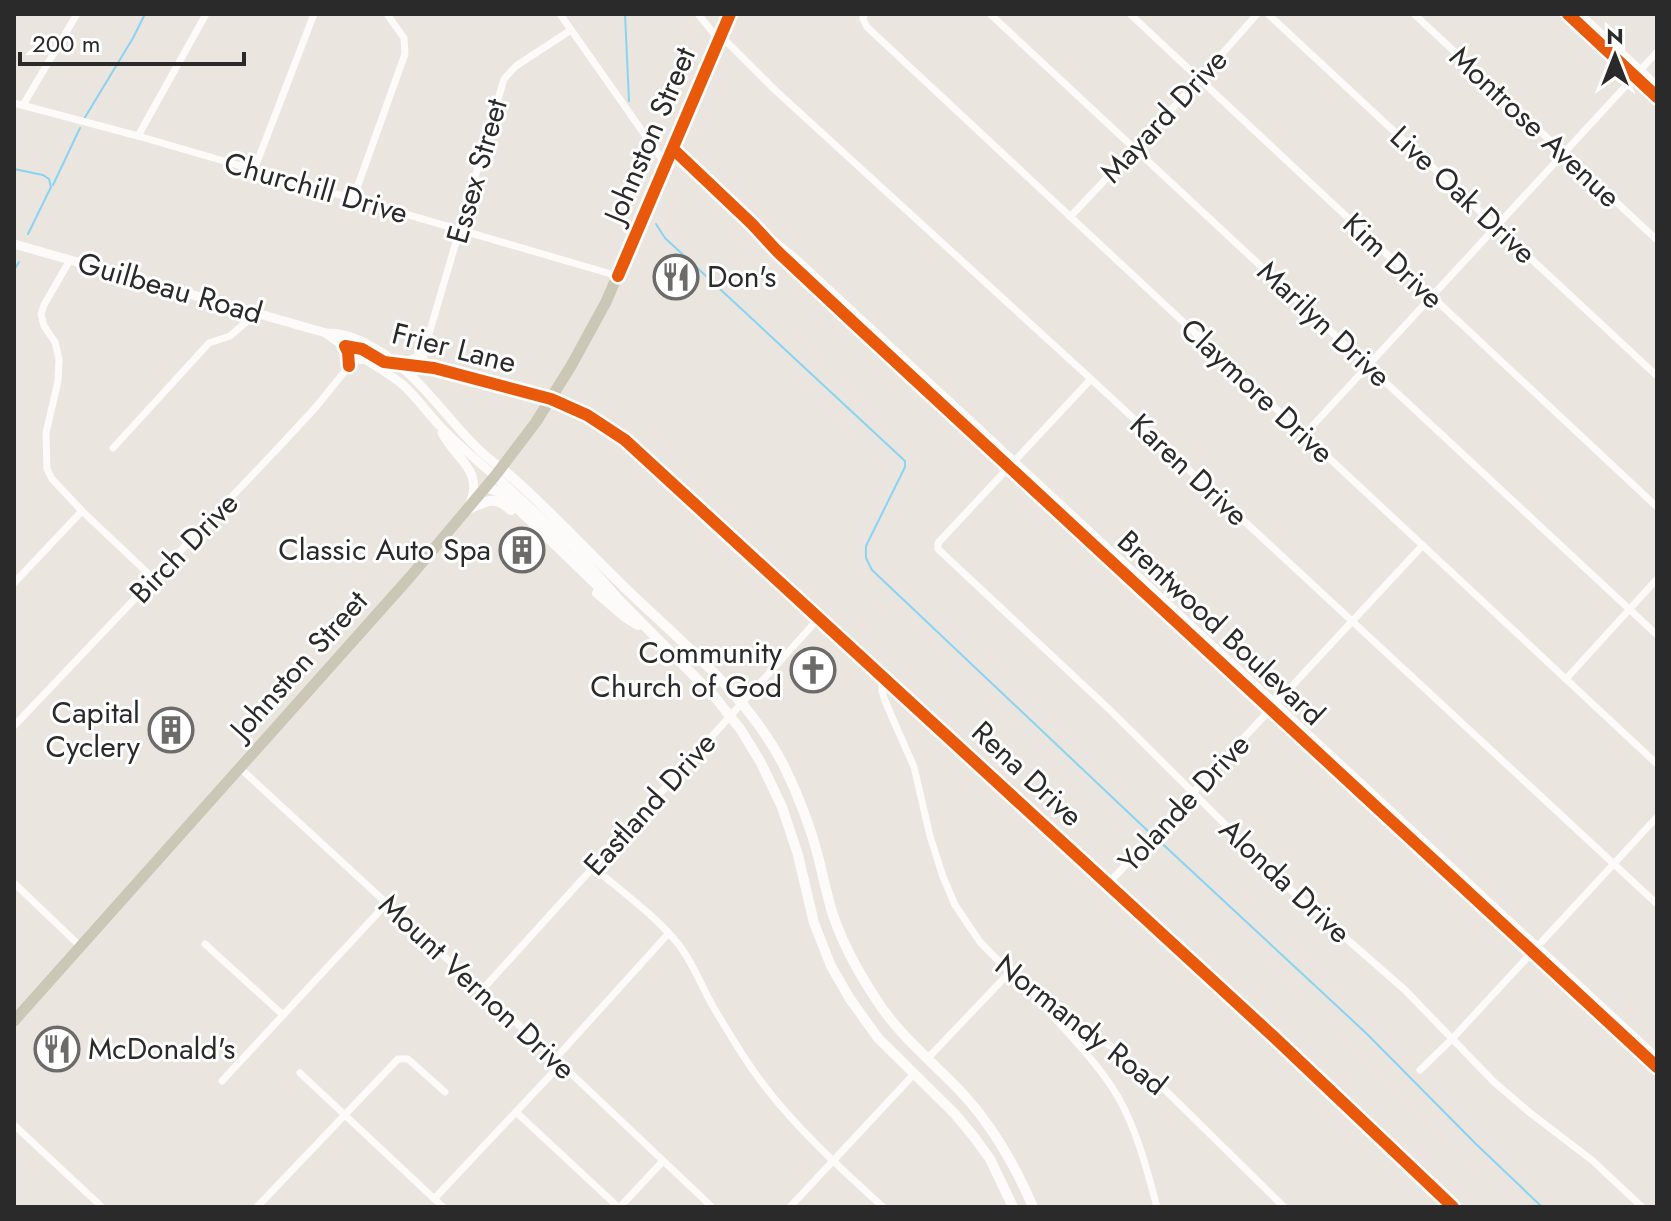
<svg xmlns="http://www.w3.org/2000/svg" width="1671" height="1221" font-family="Jost,sans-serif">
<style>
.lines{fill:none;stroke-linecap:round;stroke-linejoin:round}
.stream{stroke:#89d3f3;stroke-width:2}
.minor{stroke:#fcfbfa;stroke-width:7}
.tertiary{stroke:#fcfbfa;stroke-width:9}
.secondary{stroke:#fcfbfa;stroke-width:10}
.primary{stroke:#cbc7b7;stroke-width:11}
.cycleway-casing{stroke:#fff;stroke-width:17}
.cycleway{stroke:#e8590c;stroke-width:12}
.labels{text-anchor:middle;stroke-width:6;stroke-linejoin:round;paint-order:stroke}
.street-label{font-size:30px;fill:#2a2a2a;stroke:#fff}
.poi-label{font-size:30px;fill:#2a2a2a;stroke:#fff;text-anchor:end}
</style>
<rect width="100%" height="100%" fill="#eae5de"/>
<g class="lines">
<g class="stream">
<polyline points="625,14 629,101"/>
<polyline points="84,119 133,38 145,14"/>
<polyline points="14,169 43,175 49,179 51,187 28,234"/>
<polyline points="53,185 80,128"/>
<polyline points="656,224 665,238 905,461 905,467 866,546 866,558 872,570 1150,833"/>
<polyline points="14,270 19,262"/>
<polyline points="1155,837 1366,1033 1476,1144 1542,1207"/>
</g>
<g class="minor">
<polyline points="560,14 666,165"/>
<polyline points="698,14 715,35 726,41 775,90 1091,379 1657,904"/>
<polyline points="864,14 863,19 867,27 1657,764"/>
<polyline points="990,14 1657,635"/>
<polyline points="1130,14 1657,507"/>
<polyline points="1268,14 1657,376"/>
<polyline points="1414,14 1657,240"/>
<polyline points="1568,14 1657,97"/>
<polyline points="1581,14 1657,85"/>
<polyline points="14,103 138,136 618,276"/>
<polyline points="23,105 77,14"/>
<polyline points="138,136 206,14"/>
<polyline points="673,149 752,224 777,251 856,325 1657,1067"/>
<polyline points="254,170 314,14"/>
<polyline points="353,199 405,54 404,38 387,14"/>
<polyline points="1070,217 1201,78 1257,14"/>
<polyline points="764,232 797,259 1657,1057"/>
<polyline points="70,260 44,305 41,314 44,326 55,342 59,359 58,381 46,433 47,469 52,479 82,511 154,579"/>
<path d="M391,358C400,359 411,362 418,355C420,352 422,348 424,345"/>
<polyline points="416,366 423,360 426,344 504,79 516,66 571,30"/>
<polyline points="1091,379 938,543 938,549 1111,711 1292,891 1405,990 1494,1082 1529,1112 1593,1161 1642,1207"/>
<path d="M551,399C584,413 612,429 640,452L1274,1037L1453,1207"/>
<polyline points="1304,435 1657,52"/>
<polyline points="113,448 209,343 230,336 258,312"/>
<polyline points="14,583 82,511"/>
<polyline points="882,676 882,691 885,701 914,767 930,836 943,877 955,905 980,942 1028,991 1113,1048 1157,1082 1284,1207"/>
<polyline points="1566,679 1657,579"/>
<polyline points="14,726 278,448 316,407 349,366 356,361 365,360"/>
<polyline points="240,768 561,1064 712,1207"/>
<path d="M593,867C622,892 655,915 679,945C692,962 701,984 711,1003C727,1030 742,1056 760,1080C795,1127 840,1168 883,1207"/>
<polyline points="14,883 81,947"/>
<polyline points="1108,884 1423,545"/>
<polyline points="205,944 283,1015"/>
<polyline points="481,991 819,618"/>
<path d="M1044,1006C1069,1035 1098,1063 1118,1097C1137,1130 1147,1170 1157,1207"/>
<polyline points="928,1058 1009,973"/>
<polyline points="555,1059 668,934"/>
<polyline points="1420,1070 1451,1040 1657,817"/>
<polyline points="300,1073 443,1207"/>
<polyline points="222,1081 387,903"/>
<polyline points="516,1112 618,1207"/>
<polyline points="14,1125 102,1207"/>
<polyline points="434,1199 561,1064"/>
<polyline points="257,1207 398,1059 408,1059 445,1092"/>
<polyline points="620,1207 663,1161"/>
<polyline points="790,1207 914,1074"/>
</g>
<g class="tertiary">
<path d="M14,244L326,333C345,333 358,339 374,348C428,378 452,433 501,468"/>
<path d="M326,333C350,353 379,365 403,385C417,397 427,413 440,426C457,444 476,460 495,476"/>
<polyline points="374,357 389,363 434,368 551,399"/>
<path d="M442,433C456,460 484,470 470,503"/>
</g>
<g class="secondary">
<path d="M501,468C543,503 580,544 619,582C677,639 746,692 784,766C798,795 810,825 818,856C823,876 827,896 833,915C843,944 857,970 874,996C897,1034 933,1062 963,1094C994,1128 1015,1165 1033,1207"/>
<polyline points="495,476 572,547 621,602 714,696 741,730 761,763 782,807 798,855 814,923 831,966 850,999 878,1038 955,1114 974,1137 990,1159 1013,1207"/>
<polyline points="486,487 500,492 506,497 607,595"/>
<path d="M467,510C485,502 494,494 511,510"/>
<polyline points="597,593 625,617 638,625"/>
</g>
<polyline class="primary" points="14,1021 410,577 495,476 536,422 571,366 606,302 730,14"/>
<g class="cycleway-casing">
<g id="cycleway">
<polyline points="1568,14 1657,97"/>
<polyline points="673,149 752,224 777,251 856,325 1657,1067"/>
<polyline points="618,276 730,14"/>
<polyline points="349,366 348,352 345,346 362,349 384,362 434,368 551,399 587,415 625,440 1274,1037 1453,1207"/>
</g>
</g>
<use href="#cycleway" class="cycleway"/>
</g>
<defs>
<g id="restaurant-ring" transform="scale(2.3)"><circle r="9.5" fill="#fff" stroke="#6d6b69" stroke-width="1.5"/><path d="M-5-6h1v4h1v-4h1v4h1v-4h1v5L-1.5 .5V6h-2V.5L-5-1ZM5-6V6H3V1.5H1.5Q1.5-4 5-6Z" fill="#6d6b69"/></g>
<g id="building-ring" transform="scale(2.3)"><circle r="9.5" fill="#fff" stroke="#6d6b69" stroke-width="1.5"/><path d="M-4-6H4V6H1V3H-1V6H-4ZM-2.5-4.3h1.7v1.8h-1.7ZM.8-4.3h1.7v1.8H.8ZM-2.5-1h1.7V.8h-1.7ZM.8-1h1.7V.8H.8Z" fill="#6d6b69"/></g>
<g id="church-ring" transform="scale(2.3)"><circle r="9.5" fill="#fff" stroke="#6d6b69" stroke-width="1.5"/><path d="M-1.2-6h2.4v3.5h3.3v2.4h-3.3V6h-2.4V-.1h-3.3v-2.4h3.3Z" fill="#6d6b69"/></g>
</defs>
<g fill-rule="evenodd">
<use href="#restaurant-ring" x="676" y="277"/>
<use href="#building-ring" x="522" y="550"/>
<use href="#church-ring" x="813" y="670"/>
<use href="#building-ring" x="171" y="730"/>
<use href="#restaurant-ring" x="57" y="1049"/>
</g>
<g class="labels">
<g class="street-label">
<text transform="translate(1164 116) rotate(-47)" y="10">Mayard Drive</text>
<text transform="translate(1535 127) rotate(43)" y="10">Montrose Avenue</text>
<text transform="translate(650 135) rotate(-67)" y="10">Johnston Street</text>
<text transform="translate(477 171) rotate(-74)" y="10">Essex Street</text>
<text transform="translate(316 188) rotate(16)" y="10">Churchill Drive</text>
<text transform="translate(1463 195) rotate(43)" y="10">Live Oak Drive</text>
<text transform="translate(1393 261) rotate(43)" y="10">Kim Drive</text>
<text transform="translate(170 288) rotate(16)" y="10">Guilbeau Road</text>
<text transform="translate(1324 324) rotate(43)" y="10">Marilyn Drive</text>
<text transform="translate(454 348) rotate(14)" y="10">Frier Lane</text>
<text transform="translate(1257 391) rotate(43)" y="10">Claymore Drive</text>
<text transform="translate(1189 470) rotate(43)" y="10">Karen Drive</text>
<text transform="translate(184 548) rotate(-46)" y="10">Birch Drive</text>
<text transform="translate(1221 628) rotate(43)" y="10">Brentwood Boulevard</text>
<text transform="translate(299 665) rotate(-48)" y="10">Johnston Street</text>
<text transform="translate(1027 774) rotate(43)" y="10">Rena Drive</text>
<text transform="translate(1184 803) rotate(-47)" y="10">Yolande Drive</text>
<text transform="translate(650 804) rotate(-48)" y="10">Eastland Drive</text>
<text transform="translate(1285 881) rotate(43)" y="10">Alonda Drive</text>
<text transform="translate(477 987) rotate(43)" y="10">Mount Vernon Drive</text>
<text transform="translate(1081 1025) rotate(38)" y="10">Normandy Road</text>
</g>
<g class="poi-label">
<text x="707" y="287" text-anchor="start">Don's</text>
<text x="491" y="560">Classic Auto Spa</text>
<text x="782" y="663">Community<tspan x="782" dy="34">Church of God</tspan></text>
<text x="140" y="723">Capital<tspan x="140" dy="34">Cyclery</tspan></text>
<text x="88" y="1059" text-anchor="start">McDonald's</text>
</g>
</g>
<rect width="1671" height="1221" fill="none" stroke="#2a2a2a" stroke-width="32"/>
<g transform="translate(1615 56)" stroke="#ffffff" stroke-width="6" paint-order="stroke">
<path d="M0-6L14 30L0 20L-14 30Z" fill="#2a2a2a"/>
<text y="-12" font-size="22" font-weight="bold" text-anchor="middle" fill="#2a2a2a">N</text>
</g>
<path d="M20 52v12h224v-12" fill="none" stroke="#2a2a2a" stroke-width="4"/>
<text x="32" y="52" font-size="24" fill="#2a2a2a" stroke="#ffffff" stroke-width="6" paint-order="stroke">200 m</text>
</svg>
